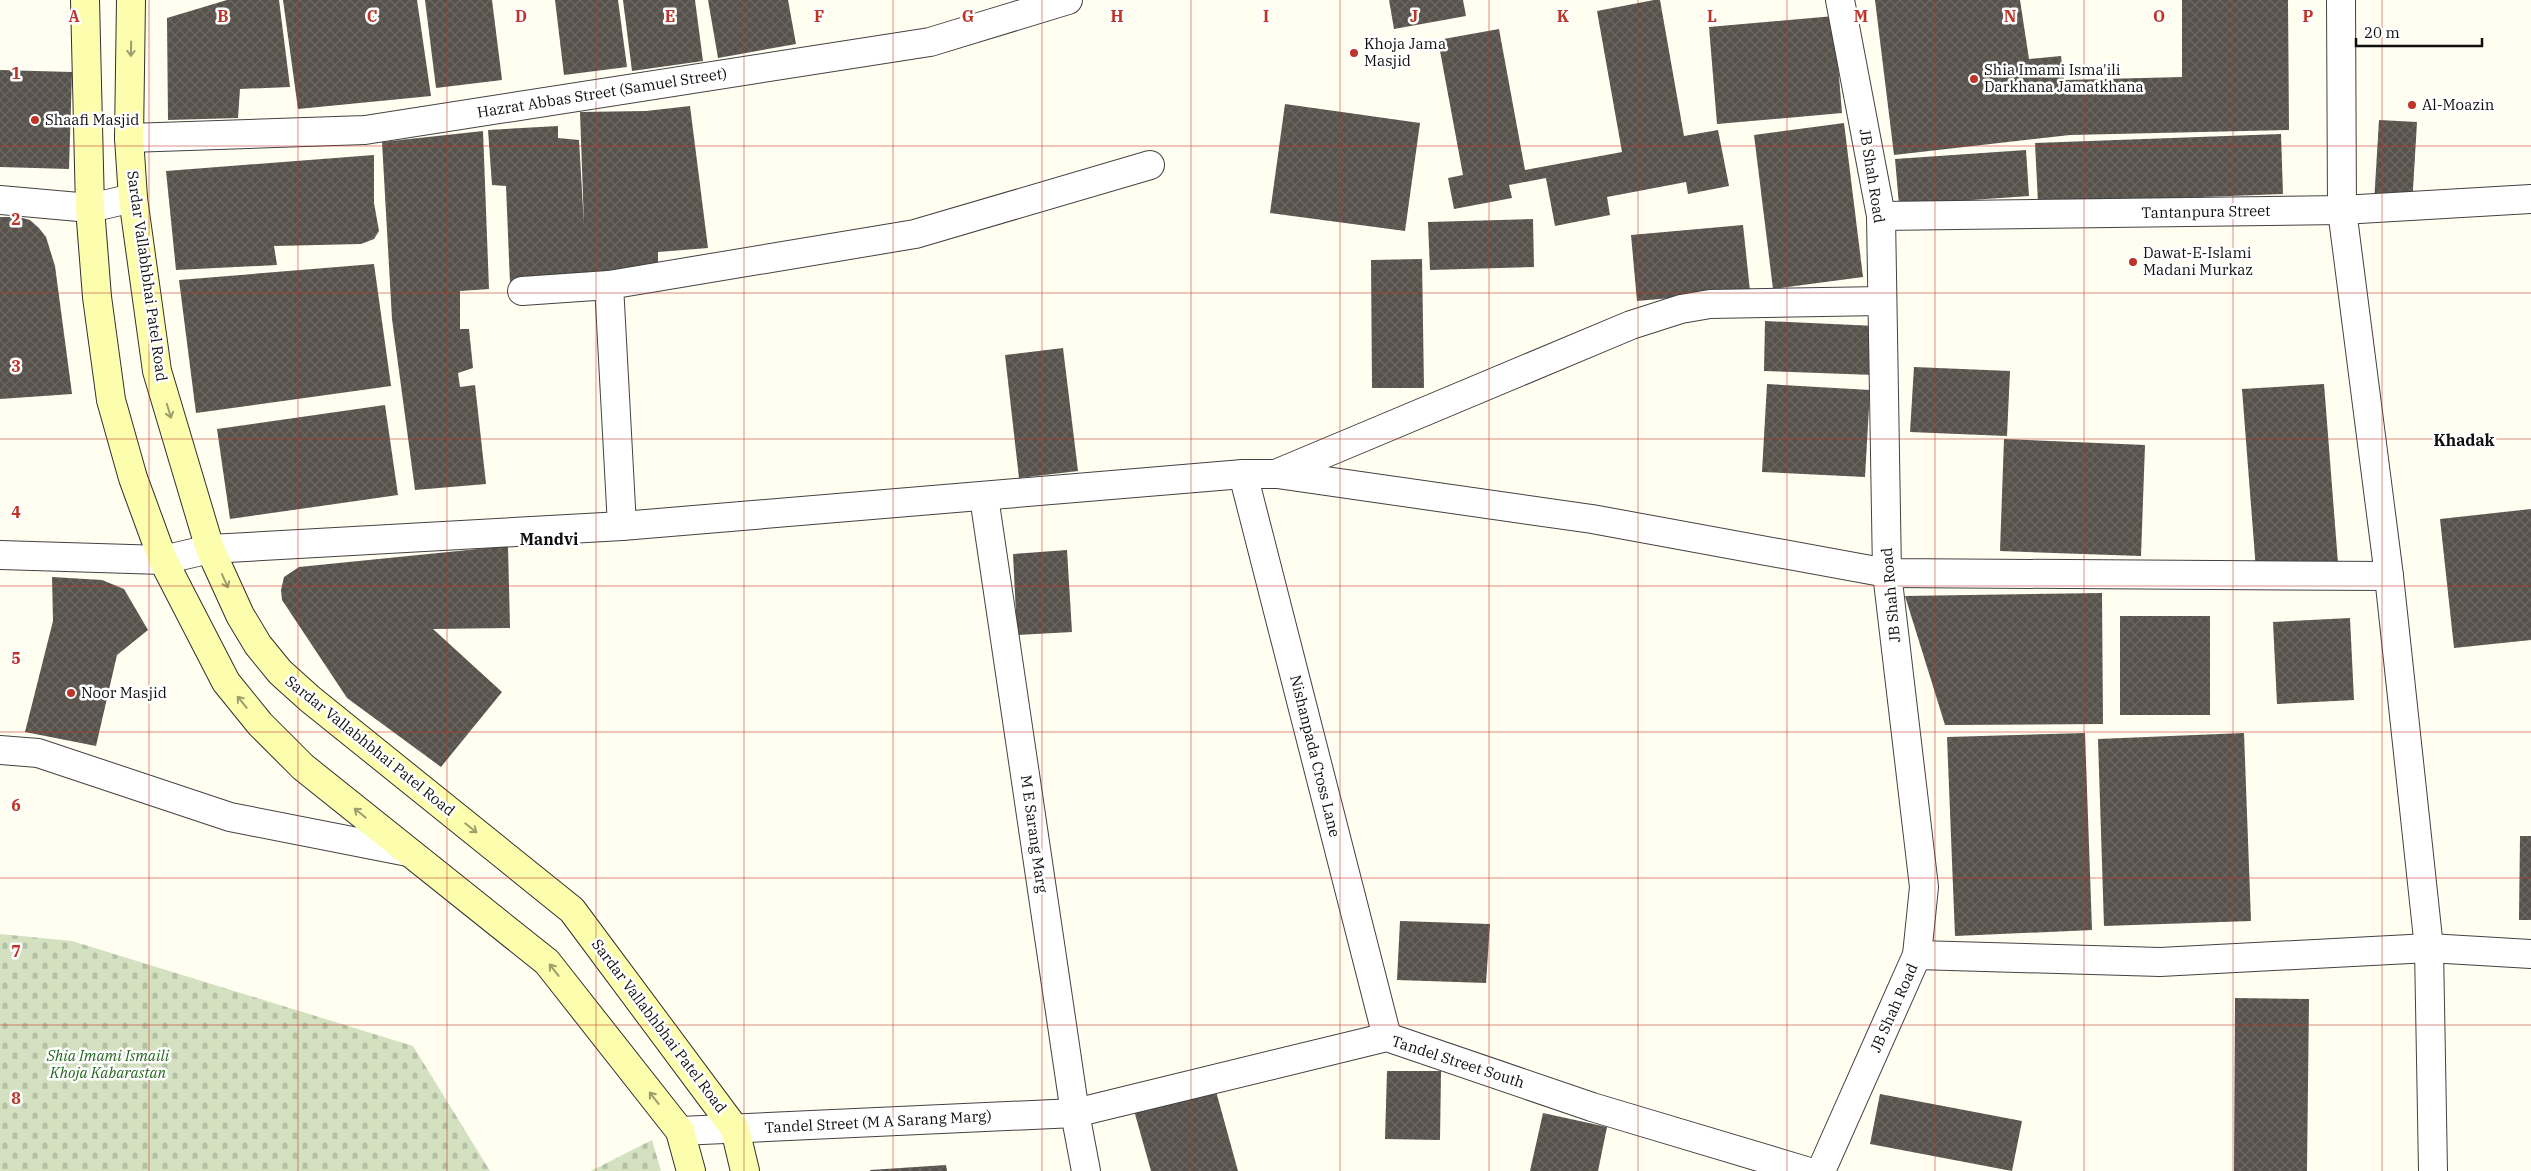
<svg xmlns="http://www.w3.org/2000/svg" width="2531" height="1171" font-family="'IBM Plex Serif',serif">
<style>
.cemetery{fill:url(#cemetery-stones)}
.building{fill:url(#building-cross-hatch)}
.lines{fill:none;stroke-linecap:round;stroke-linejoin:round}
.street-casing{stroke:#424242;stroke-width:30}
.secondary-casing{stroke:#313131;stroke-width:30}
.street{stroke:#fff;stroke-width:28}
.secondary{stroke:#fcfead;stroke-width:28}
.oneway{stroke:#9d9e6e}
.grid{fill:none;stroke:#be3427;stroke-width:1;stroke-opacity:0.55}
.poi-dot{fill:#be3427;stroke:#fff;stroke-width:2}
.labels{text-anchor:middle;stroke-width:5;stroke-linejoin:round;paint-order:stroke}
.poi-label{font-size:15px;fill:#0f0f0f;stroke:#fff;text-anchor:start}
.street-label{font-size:15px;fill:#0f0f0f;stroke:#fff}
.park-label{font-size:15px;font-style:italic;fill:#24671f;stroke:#fff}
.neighbourhood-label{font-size:16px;font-weight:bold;fill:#0f0f0f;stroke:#fff}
.grid-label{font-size:16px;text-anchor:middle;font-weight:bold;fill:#be3427;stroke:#fff;stroke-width:5;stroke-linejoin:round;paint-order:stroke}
</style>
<defs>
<pattern id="cemetery-stones" width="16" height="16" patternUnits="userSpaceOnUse" patternTransform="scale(1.25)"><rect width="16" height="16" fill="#d3e1c1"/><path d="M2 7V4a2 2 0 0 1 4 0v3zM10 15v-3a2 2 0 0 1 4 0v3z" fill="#b4c0a5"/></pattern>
<pattern id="building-cross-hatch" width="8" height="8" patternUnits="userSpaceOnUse" patternTransform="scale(1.25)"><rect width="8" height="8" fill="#57524b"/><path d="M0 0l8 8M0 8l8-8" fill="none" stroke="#6a6661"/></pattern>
</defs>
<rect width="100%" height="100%" fill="#fffef1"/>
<g class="cemetery">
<polygon points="0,934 72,941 413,1046 490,1171 0,1171"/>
<polygon points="652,1140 661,1171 591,1171"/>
</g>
<g class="building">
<polygon points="227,0 279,0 290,87 240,89 238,118 168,120 167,18"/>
<polygon points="283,0 417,0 431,96 298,109"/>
<polygon points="425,0 492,0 502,80 436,88"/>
<polygon points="555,0 618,0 627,67 564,75"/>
<polygon points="623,0 695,0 703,61 632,71"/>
<polygon points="708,0 788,0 796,44 718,58"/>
<polygon points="1389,0 1463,0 1466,16 1394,29"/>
<polygon points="1654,0 1660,0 1684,136 1718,130 1729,186 1688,194 1686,182 1607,197 1610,215 1555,226 1546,178 1509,185 1512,198 1454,209 1448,178 1463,175 1438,40 1499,29 1525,170 1622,152 1597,11"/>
<polygon points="1875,0 2020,0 2029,59 2061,56 2064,80 2182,77 2182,0 2288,0 2289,130 2070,135 1894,155"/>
<polygon points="1834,16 1842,113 1717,124 1709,27"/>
<polygon points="0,70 72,72 69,169 0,167"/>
<polygon points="1285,104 1420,123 1405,231 1270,213"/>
<polygon points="690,106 708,248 658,252 658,265 510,283 506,186 492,185 488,130 558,126 558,138 579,140 584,225 580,112 646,111"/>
<polygon points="2379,120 2417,122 2412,206 2374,203"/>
<polygon points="1844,123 1863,277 1773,289 1754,135"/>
<polygon points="483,131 489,289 460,291 460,329 469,329 473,368 458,373 460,387 475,385 486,484 415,490 392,319 382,142"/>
<polygon points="2281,134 2283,194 2038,203 2035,143"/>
<polygon points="2026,150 2029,196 1899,205 1895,159"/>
<polygon points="374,155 374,203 379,231 374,239 361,244 274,246 277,265 176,270 166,171"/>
<polygon points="0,217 19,217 30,220 39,228 46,237 55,266 72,394 0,399"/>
<polygon points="1533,219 1534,267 1430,270 1428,222"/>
<polygon points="1743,225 1750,291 1637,301 1631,235"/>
<polygon points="1422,259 1424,388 1372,388 1371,260"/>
<polygon points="374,264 391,386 196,413 179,280"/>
<polygon points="1765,321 1876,326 1874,375 1764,371"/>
<polygon points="1063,348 1078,471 1019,478 1005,355"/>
<polygon points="1914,367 2010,371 2007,436 1910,432"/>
<polygon points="1767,384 1870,390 1865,477 1762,472"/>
<polygon points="2324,384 2338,563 2256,570 2242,389"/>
<polygon points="385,405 398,495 230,519 217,429"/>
<polygon points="2004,439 2145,445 2141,556 2000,551"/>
<polygon points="2531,509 2531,640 2454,648 2440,519"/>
<polygon points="508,546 510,628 433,629 502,692 441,767 347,698 282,600 281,590 284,577 299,567"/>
<polygon points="1067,550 1072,632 1017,635 1013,554"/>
<polygon points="52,577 102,580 124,589 148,630 117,655 96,746 25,732 53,621"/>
<polygon points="2102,593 2103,724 1945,725 1905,596"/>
<rect x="2120" y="616" width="90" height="99"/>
<polygon points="2350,618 2354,700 2277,704 2273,622"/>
<polygon points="2085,733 2092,930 1955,936 1947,737"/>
<polygon points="2244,733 2251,921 2104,926 2098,739"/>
<polygon points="2520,836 2531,836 2531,920 2519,920"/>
<polygon points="1400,921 1490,924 1486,983 1397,980"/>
<polygon points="2235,998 2309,999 2307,1171 2234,1171"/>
<polygon points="1387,1071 1441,1071 1440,1140 1385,1139"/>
<polygon points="1214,1084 1238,1171 1151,1171 1133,1107"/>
<polygon points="1880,1094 2022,1121 2012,1171 1870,1144"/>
<polygon points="1543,1113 1607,1127 1598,1171 1530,1171"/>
<polygon points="946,1165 947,1171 870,1171 870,1170"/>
</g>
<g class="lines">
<g class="street-casing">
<g id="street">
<polyline points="2341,0 2342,210 2389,576 2429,948 2433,1171"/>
<polyline points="129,138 365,130 930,42 1068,0"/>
<polyline points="0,200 90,208 133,198"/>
<polyline points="1881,216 2342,210 2531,199"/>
<polyline points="609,285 622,526"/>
<polyline points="522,291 609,285 915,234 1150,165"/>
<polyline points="1278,473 1631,325 1681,309 1710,304 1882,301"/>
<polyline points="1243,474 1387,1037"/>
<polyline points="984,497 1075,1113 1086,1171"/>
<polyline points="0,555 163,560 210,549 622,526 1243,474 1277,474 1592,519 1887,573 2389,576"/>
<polyline points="0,750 38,753 230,817 408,852"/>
<polyline points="1917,955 2160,962 2429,948 2531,954"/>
<polyline points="680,1131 1075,1113 1387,1037 1592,1107 1806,1171"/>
<polyline points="1821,1171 1917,955 1924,887 1887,573 1881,216 1840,0"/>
</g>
</g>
<g class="secondary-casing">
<g id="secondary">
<polyline points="85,0 90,208 97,297 111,400 133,478 163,560 226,682 260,724 303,767 547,962 680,1131 691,1171"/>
<polyline points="131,0 129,138 133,198 157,371 210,549 240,615 258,645 280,672 310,699 572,910 735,1129 745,1171"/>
</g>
</g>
<use href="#street" class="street"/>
<use href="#secondary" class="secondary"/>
</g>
<defs><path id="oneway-shaft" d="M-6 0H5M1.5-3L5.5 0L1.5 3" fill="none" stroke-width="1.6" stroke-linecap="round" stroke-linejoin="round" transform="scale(1.25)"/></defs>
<g class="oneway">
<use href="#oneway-shaft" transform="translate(131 49) rotate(91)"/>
<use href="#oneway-shaft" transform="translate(169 411) rotate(73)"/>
<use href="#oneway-shaft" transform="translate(225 581) rotate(66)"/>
<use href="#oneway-shaft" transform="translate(242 702) rotate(-129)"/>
<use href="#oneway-shaft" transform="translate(360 813) rotate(-141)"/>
<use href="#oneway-shaft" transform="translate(471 828) rotate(39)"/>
<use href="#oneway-shaft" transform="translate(554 970) rotate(-128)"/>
<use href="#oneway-shaft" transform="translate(654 1098) rotate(-128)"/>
</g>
<path class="grid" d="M149,0V1171M298,0V1171M447,0V1171M596,0V1171M744,0V1171M893,0V1171M1042,0V1171M1191,0V1171M1340,0V1171M1489,0V1171M1638,0V1171M1787,0V1171M1935,0V1171M2084,0V1171M2233,0V1171M2382,0V1171M0,146H2531M0,293H2531M0,439H2531M0,586H2531M0,732H2531M0,878H2531M0,1025H2531"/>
<g class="poi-dot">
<circle cx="1354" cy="53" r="5"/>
<circle cx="1974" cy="79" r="5"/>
<circle cx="2412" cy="105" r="5"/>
<circle cx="35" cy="120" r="5"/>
<circle cx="2133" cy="262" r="5"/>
<circle cx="71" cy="693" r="5"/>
</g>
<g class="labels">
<g class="poi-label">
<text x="1364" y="49">Khoja Jama<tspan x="1364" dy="17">Masjid</tspan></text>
<text x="1984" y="75">Shia Imami Isma'ili<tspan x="1984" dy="17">Darkhana Jamatkhana</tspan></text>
<text x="2422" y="110">Al-Moazin</text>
<text x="45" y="125">Shaafi Masjid</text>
<text x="2143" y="258">Dawat-E-Islami<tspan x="2143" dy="17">Madani Murkaz</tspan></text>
<text x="81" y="698">Noor Masjid</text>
</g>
<g class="street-label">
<text transform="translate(602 93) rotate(-9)" y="5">Hazrat Abbas Street (Samuel Street)</text>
<text transform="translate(1872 176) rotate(81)" y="5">JB Shah Road</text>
<text transform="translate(2206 212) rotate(-1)" y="5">Tantanpura Street</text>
<text transform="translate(147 276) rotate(82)" y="5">Sardar Vallabhbhai Patel Road</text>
<text transform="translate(1891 595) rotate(-95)" y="5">JB Shah Road</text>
<text transform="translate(370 746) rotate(39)" y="5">Sardar Vallabhbhai Patel Road</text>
<text transform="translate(1315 756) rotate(76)" y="5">Nishanpada Cross Lane</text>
<text transform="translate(1034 834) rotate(82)" y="5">M E Sarang Marg</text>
<text transform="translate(1894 1008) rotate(-66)" y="5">JB Shah Road</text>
<text transform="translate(659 1026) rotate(53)" y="5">Sardar Vallabhbhai Patel Road</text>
<text transform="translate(1458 1062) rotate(18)" y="5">Tandel Street South</text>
<text transform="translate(878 1122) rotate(-3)" y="5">Tandel Street (M A Sarang Marg)</text>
</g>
<g class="park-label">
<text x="108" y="1061">Shia Imami Ismaili<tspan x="108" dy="17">Khoja Kabarastan</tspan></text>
</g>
<g class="neighbourhood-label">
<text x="2464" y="446">Khadak</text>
<text x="549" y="545">Mandvi</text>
</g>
</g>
<g class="grid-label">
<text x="74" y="22">A</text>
<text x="223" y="22">B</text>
<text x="372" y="22">C</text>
<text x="521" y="22">D</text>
<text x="670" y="22">E</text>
<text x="819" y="22">F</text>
<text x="968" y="22">G</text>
<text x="1117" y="22">H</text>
<text x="1266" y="22">I</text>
<text x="1414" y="22">J</text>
<text x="1563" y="22">K</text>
<text x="1712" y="22">L</text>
<text x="1861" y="22">M</text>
<text x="2010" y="22">N</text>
<text x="2159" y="22">O</text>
<text x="2308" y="22">P</text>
<text x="16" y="79">1</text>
<text x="16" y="225">2</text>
<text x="16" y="372">3</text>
<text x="16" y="518">4</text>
<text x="16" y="664">5</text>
<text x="16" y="811">6</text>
<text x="16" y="957">7</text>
<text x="16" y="1104">8</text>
</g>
<path d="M2356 38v8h126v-8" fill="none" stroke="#0f0f0f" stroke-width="2.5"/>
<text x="2364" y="38" font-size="15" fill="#0f0f0f" stroke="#ffffff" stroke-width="4" paint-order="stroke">20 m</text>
</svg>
